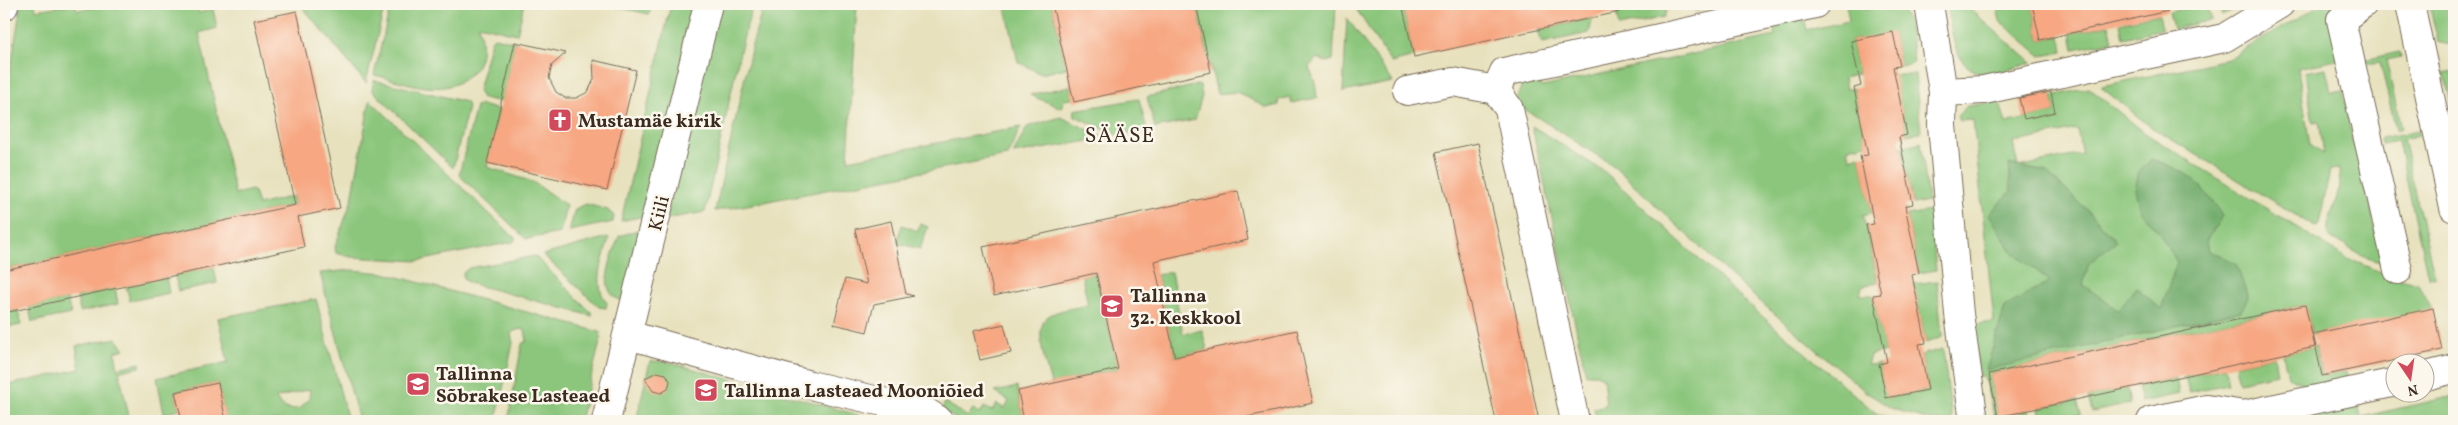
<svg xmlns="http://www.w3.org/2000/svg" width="2458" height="425" font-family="Vollkorn,serif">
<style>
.green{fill:#8bc67b;stroke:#63784c;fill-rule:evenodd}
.forest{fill:#70ab6b;stroke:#566a44}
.building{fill:#f7a782}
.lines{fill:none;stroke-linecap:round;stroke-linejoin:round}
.minor-casing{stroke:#776a56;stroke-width:30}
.minor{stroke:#fff;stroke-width:28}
.labels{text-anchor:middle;stroke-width:5;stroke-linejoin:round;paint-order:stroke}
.poi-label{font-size:19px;font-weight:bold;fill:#3b2a1e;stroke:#fbf7ec;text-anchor:start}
.street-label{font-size:19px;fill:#3b2a1e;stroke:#fbf7ec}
.quarter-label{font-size:21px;letter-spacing:1px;fill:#3b2a1e;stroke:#fbf7ec}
</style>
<rect width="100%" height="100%" fill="#fbf7ec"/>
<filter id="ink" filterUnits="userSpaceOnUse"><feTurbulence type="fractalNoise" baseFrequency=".02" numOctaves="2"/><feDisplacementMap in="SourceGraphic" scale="10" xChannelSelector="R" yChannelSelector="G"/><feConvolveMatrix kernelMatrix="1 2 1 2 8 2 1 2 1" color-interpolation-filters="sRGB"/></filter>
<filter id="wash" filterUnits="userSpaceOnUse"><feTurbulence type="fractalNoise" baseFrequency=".0096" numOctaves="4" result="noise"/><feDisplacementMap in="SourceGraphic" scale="20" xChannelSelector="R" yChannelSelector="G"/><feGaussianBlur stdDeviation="1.12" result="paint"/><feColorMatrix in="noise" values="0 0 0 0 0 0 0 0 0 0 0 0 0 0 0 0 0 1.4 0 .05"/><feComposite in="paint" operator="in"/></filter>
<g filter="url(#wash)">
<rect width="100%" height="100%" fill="#e7e1bd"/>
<g class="green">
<polygon points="21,4 35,4 36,10 75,4 77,10 108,5 115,8 134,4 196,4 199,13 213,9 217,28 199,33 235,194 252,190 254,192 258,205 293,196 295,205 4,270 4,109"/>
<polygon points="300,4 385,4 366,83"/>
<path d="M391,4H524L517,34L478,25C482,40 485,59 472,72C446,101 407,82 374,75Z"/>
<polygon points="603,4 652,4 649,14"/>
<polygon points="671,4 697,4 649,215 621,221"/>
<polygon points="719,4 753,4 741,47 705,212 666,219"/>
<polygon points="764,4 857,4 848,160 1021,127 1007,156 715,211 752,45"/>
<polygon points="1005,4 1052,4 1066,68 1041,74 1018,62"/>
<polygon points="1196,4 1336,4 1333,60 1326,62 1317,58 1309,67 1315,82 1317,98 1291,103 1290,97 1278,100 1279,105 1267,108 1237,92 1217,94"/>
<polygon points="1353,4 1421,4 1403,8 1414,57 1391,63"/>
<polygon points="1656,4 1669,4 1664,17 1619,27 1616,13"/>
<polygon points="1693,4 1726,4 1695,11"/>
<path d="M1846,4H1866L1867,9C1874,8 1884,4 1889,4C1911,0 1912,49 1914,63L1900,66L1893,33L1851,41L1858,74L1844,78L1846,88H1854L1866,144L1848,148L1850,158L1860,156L1872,213L1863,215L1878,282L1862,286L1860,295H1873L1885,351L1870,355L1867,365L1879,364L1887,398L1928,390L1921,355L1943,349L1952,421H1932L1891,408L1866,392L1735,280L1614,166L1515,103L1523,82L1535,73L1542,87L1775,36L1773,21L1803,14L1807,30L1849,21Z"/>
<path d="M1947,4H1964L2032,63C2018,66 2000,74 1986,73C1952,72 1952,28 1947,4Z"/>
<polygon points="1996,4 2032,4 2040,40 2060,36 2063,52 2041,56 2000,21"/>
<polygon points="2207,4 2211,20 2173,29 2169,12"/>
<polygon points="2219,4 2241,4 2222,16"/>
<polygon points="2322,4 2340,4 2333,10 2337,60 2298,68 2310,146 2324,154 2319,121 2313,122 2305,72 2326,68 2331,92 2343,90 2353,145 2356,144 2383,263 2364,257 2328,236 2328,225 2340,187 2339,169 2330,170 2319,224 2315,227 2151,127 2102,88 2102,86 2228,59"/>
<polygon points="2429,4 2447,4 2454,46 2438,42"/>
<polygon points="2159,14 2162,29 2123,38 2120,23"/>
<polygon points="1347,18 1393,82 1343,92"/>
<polygon points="1593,18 1589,33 1542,43 1538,30"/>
<polygon points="2109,25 2113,41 2074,49 2071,33"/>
<polygon points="494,37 515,42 502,102 482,98 478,91 491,40"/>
<polygon points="2400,52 2401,57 2386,60 2401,128 2396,130 2380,62 2364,64 2363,60"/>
<polygon points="2454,71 2454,117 2444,73"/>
<polygon points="1894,75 1915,75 1921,132 1907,135"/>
<polygon points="374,80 466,102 468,107 453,168 372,90"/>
<polygon points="1197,85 1200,86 1202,96 1195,120 1155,128 1147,97"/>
<polygon points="1070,86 1073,99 1064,100 1061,108 1030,95"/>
<path d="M2089,88L2145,133L2346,258L2393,277L2419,284L2433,311L2312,334L2305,305L1989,374L1998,417L2029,410L2031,421H1995L1984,377H1979L1973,330L1980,324L1994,322L1973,120L1959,121L1957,116L1967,106L1997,102L2000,104L2006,123L2055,112L2052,96ZM2077,129L2082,154L2018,167L2013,143Z"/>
<polygon points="1139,99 1147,130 1117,135 1075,116 1074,110"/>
<polygon points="370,100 516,239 513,242 418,261 351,257 336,253 335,247 352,199"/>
<polygon points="481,105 499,110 487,167 533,182 566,205 560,233 526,239 459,175 476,107"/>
<polygon points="1061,117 1106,138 1013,154 1027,127"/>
<polygon points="1532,126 1605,172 1743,300 1876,413 1896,421 1597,421 1594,408 1606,405 1603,377 1596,374 1586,374"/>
<polygon points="2418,131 2419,135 2403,139 2435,278 2428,277 2398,141 2381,144 2380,138"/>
<polygon points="1921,142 1928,201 1913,204 1901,147"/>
<polygon points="586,204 608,210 614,216 613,222 569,231 575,209"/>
<polygon points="1930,211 1936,270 1919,273 1907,215"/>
<polygon points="920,224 928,227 920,249 897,243 902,225 918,231"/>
<path d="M644,228L627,302C593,296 612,258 619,236Z"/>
<path d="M608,237L609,238C604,259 592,284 607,303L606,308L599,307L543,255Z"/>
<polygon points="535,256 592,313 592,316 469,283 463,279 463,273 469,268"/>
<polygon points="214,267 217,283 178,291 175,275"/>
<polygon points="352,270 384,273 600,332 601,338 580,421 508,421 522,344 527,341 525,330 521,329 514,331 511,334 513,343 496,421 359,421 320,273"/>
<polygon points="1171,272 1183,334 1202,330 1207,350 1175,357 1157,275"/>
<path d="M1096,273L1118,369L1051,384C1047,367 1031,325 1050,315C1061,309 1076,308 1088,305L1082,276Z"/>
<polygon points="166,277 169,293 130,301 126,286"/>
<polygon points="1937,281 1942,337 1926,343 1914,284"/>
<polygon points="115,288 118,304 80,312 77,297"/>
<polygon points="67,299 71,314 32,322 29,307"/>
<path d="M316,299L348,421H226L218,383L175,392L179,409L164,414L157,378L228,362L218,318ZM310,389L309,399L300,408C289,411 281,408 276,398Z"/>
<polygon points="18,310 21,325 4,328 4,313"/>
<polygon points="116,338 125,349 115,352 118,368 140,363 140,367 119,371 130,421 4,421 4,386 80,369 76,346"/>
<polygon points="2315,347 2322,376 2346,371 2350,386 2324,392 2288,377 2283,354"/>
<polygon points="2274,356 2277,374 2239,382 2235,365"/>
<polygon points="650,361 669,362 869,418 865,421 636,421"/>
<polygon points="2225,367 2228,384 2189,392 2185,376"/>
<polygon points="2176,378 2179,394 2141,402 2138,386"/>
<polygon points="1017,387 1024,421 959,421 942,410 945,402 968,417 973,410 980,414 984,407 992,411 997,404 1005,409 1009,401 995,392"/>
<polygon points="2127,388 2130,404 2092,412 2088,397"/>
<polygon points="2454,396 2454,421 2273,421 2357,399 2361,417"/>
<polygon points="2077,400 2081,415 2042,421 2039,408"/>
</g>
<path class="forest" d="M2151,159C2191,172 2199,181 2222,216L2206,241L2208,251L2236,263L2248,297L2241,311L1986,370L2005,307L2050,281L2013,253L1989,214L2011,191L2009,164L2046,172L2083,206L2116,241L2089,263L2083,285L2118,310L2136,287L2161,309L2177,262L2160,234L2140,212L2135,189L2139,172Z"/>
<g id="blocks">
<g class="building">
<polygon points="1052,4 1196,4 1211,72 1074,102"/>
<polygon points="1421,4 1618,4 1619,12 1414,57 1403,8"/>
<polygon points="2032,4 2167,4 2168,11 2040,40"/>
<polygon points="297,11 340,208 298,217 304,247 4,313 4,270 295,205 254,20"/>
<polygon points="1893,32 1900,66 1893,67 1907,135 1899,137 1913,204 1905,206 1919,273 1912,275 1926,343 1919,344 1928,390 1886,398 1879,364 1887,362 1873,295 1881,294 1866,225 1874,224 1860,156 1868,155 1854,88 1861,86 1851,41"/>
<polygon points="515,42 566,53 552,65 549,78 556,92 565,98 576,98 588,92 594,79 593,60 636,70 607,190 487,163"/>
<polygon points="2051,92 2055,112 2024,119 2019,98"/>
<polygon points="1478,143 1529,374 1539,421 1496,421 1436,152"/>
<polygon points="1238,191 1248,240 1154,261 1175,357 1297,330 1313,403 1228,421 1024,421 1018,391 1118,369 1096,273 994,296 983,247"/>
<polygon points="891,221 906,294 914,296 874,304 867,332 834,324 845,279 867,284 855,229"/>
<polygon points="2305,305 2315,347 1998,417 1989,374"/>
<polygon points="2433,308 2442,350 2322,376 2313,334"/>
<polygon points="1004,324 1011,353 980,360 973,331"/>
<polygon points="657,372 666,374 670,381 668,389 661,393 653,391 645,378"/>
<polygon points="218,383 226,421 182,421 175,392"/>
</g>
</g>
</g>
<g filter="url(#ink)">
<use href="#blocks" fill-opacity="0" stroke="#776a56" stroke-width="1"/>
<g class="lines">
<g class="minor-casing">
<g id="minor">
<polyline points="1929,4 1943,92 1942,125 1959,314 1974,421"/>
<polyline points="2363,4 2341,20 2398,270"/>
<polyline points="2410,4 2454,208"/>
<polyline points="4,6 4,4"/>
<polyline points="1407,91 1453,82 1496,90"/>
<polyline points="1943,92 1984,90 2224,38 2280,4"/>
<polyline points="628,335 810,385 926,412 940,421"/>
<polyline points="2426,376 2454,369"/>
<polyline points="2244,415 2396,382"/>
<polyline points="606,421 708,4"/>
<polyline points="1575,421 1509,109 1496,90 1504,72 1815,4"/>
<polyline points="2151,421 2207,409 2244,415 2246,421"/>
</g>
</g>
<use href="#minor" class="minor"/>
</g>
</g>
<defs>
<g id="church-square" transform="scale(1.25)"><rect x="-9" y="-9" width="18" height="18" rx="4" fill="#d1495b" stroke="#fbf7ec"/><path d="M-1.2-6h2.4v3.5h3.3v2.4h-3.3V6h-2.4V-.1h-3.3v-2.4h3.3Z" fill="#fff"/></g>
<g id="school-square" transform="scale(1.25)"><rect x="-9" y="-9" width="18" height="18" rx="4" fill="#d1495b" stroke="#fbf7ec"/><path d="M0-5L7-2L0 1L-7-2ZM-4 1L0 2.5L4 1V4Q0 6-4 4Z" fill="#fff"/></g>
</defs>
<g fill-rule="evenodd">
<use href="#church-square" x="560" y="120"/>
<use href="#school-square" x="1112" y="306"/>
<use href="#school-square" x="418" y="384"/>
<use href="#school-square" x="706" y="390"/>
</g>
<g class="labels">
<g class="poi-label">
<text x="578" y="127">Mustamäe kirik</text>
<text x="1130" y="302">Tallinna<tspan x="1130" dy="22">32. Keskkool</tspan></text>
<text x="436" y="380">Tallinna<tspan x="436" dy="22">Sõbrakese Lasteaed</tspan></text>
<text x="724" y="397">Tallinna Lasteaed Mooniõied</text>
</g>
<g class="street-label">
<text transform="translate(658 213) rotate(-76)" y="7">Kiili</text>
</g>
<g class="quarter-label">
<text x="1120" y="142">SÄÄSE</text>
</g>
</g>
<rect width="2458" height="425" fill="none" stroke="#fbf7ec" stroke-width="20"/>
<g transform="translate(2410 378) rotate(167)"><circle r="24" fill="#fbf7ec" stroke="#aea59a"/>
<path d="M0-4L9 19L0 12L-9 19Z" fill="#d1495b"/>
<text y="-8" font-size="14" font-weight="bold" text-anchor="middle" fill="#3b2a1e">N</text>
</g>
</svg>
